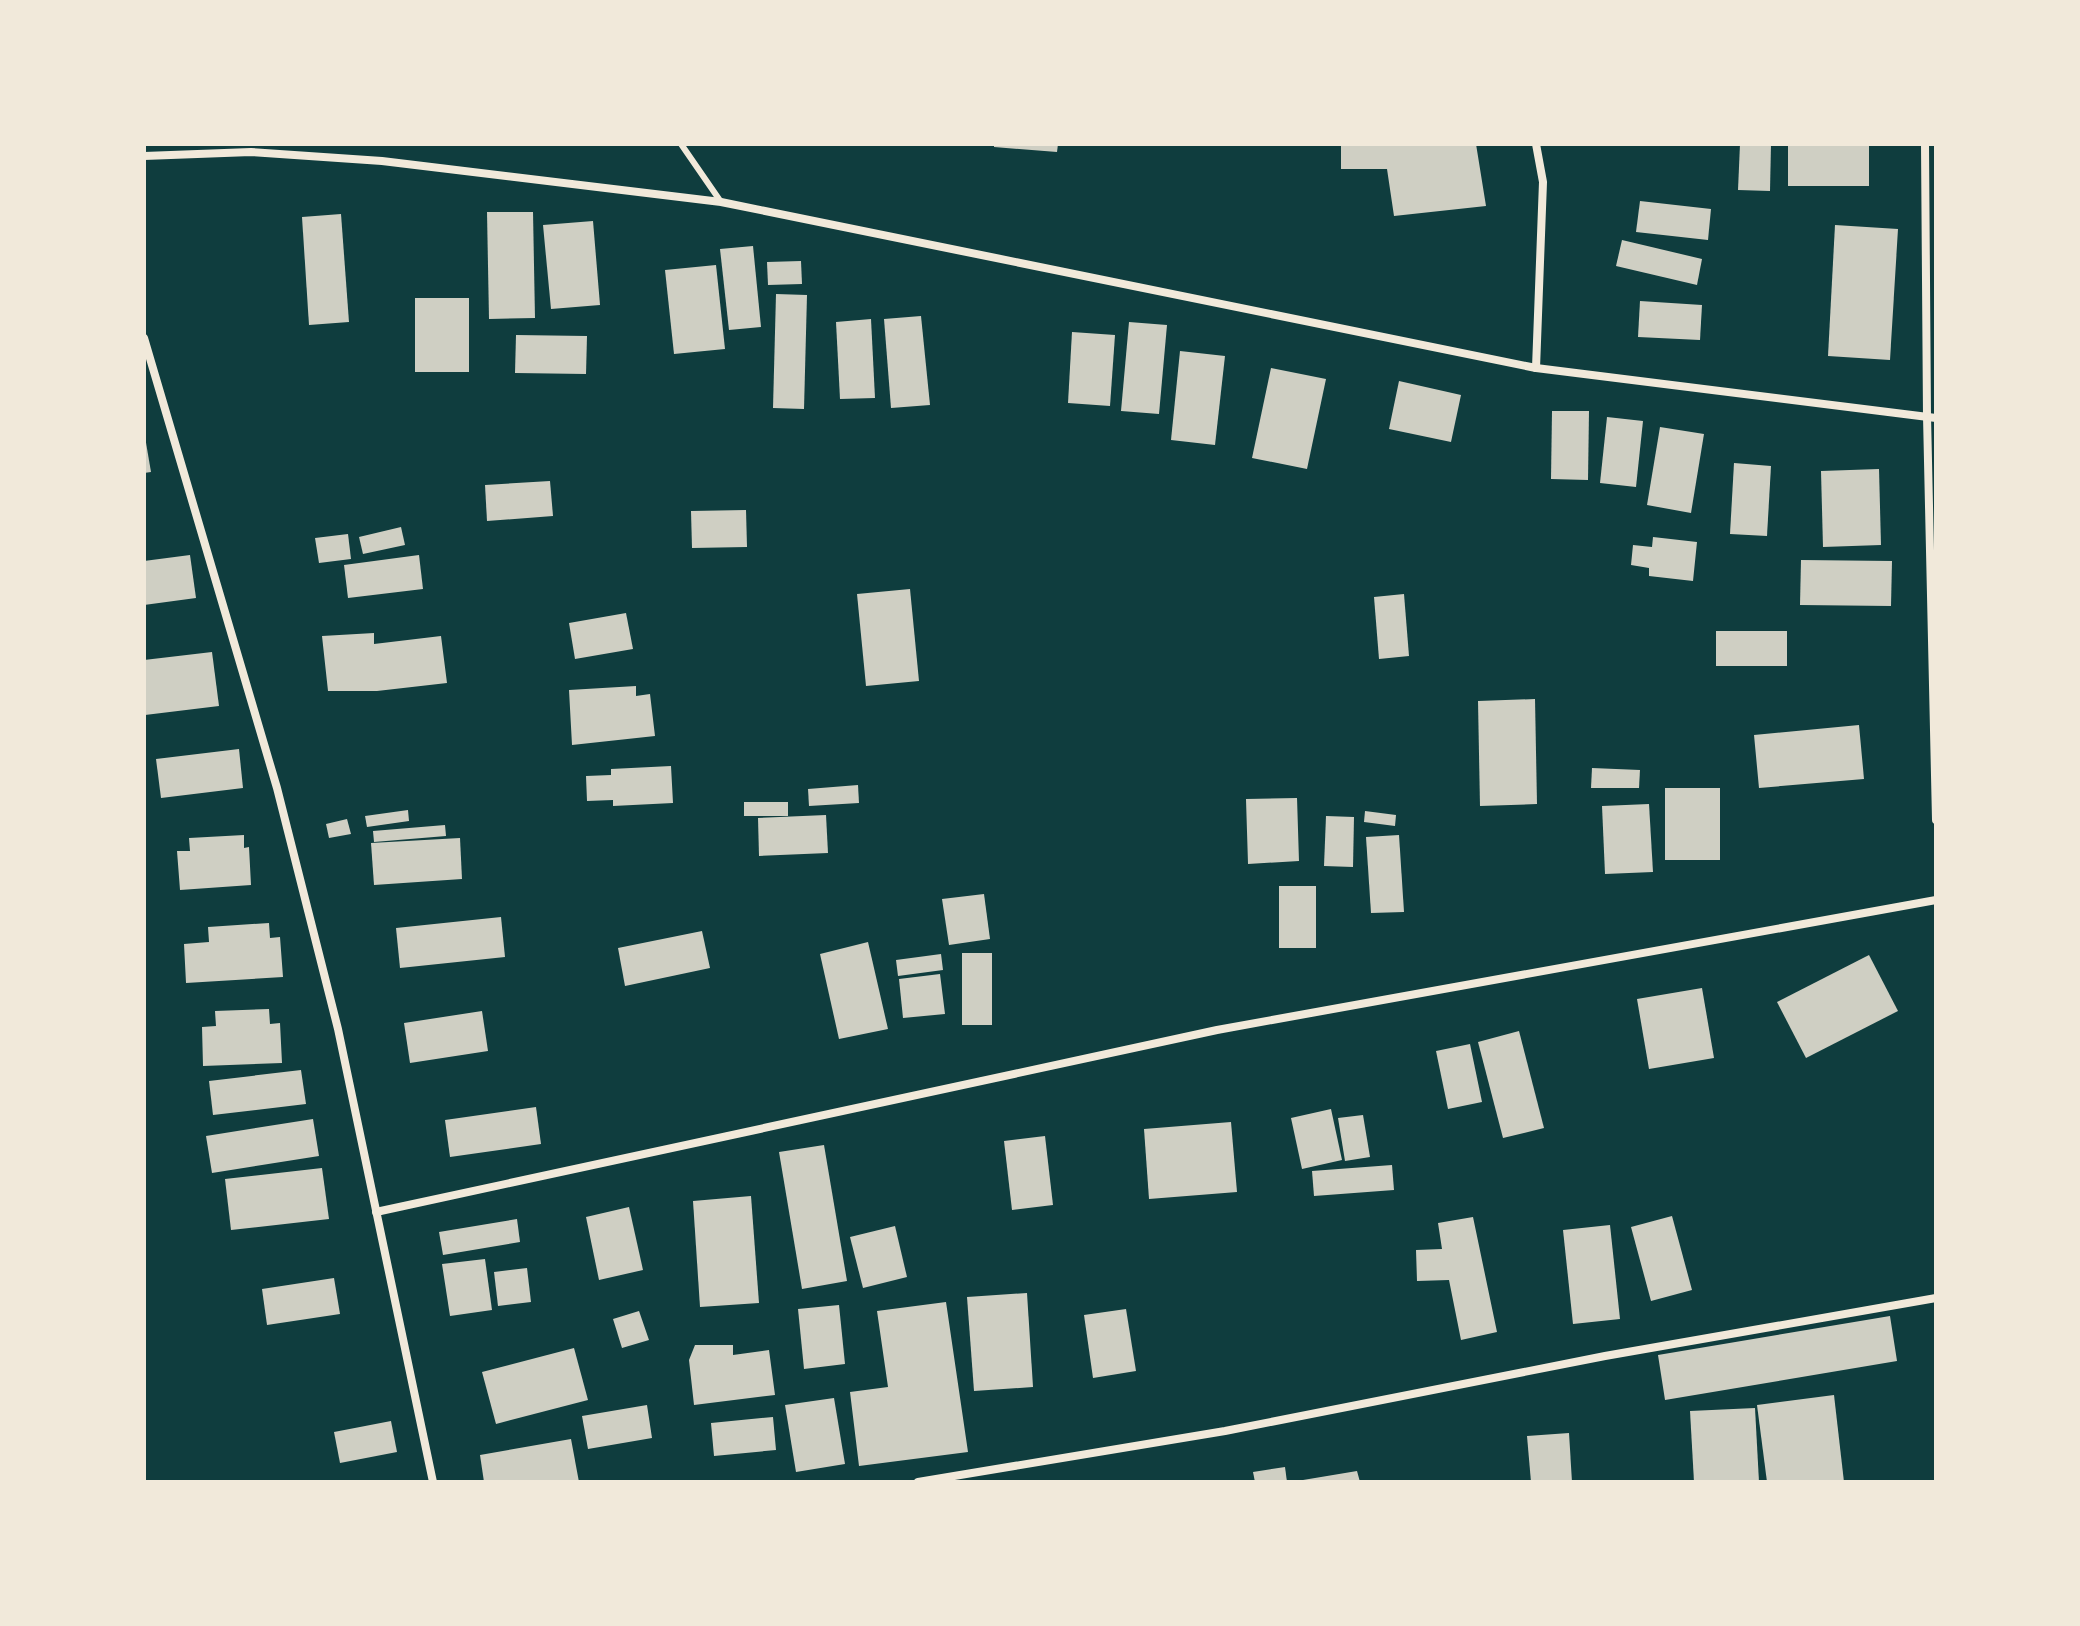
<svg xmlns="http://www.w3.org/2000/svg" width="2080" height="1626" font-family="'PT Sans',sans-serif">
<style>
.building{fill:#cfcfc3}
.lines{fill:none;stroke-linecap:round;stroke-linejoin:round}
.service{stroke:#f1e9da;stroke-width:6}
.minor{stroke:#f1e9da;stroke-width:8}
</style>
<rect width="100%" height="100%" fill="#0f3d3e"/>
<g class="building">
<polygon points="994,144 1058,144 1057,152 994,147"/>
<polygon points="1341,144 1476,144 1486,206 1394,216 1387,169 1341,169"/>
<polygon points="1740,144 1771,144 1770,191 1738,190"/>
<rect x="1788" y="144" width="81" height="42"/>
<polygon points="1640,201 1711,209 1708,240 1636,232"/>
<polygon points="487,212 533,212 535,318 489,319"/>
<polygon points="341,214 349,322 309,325 302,217"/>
<polygon points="593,221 600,305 551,309 543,225"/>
<polygon points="1835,225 1898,229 1890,360 1828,356"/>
<polygon points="1622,240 1702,259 1697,285 1616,266"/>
<polygon points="753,246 761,327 729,330 720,249"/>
<polygon points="801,261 802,284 768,285 767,262"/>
<polygon points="716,265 725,349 674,354 665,270"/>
<polygon points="776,294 807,295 804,409 773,408"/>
<rect x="415" y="298" width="54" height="74"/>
<polygon points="1640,301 1702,305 1700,340 1638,337"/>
<polygon points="921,316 930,405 891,408 884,319"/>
<polygon points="871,319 875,398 840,399 836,322"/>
<polygon points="1129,322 1167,325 1159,414 1121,411"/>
<polygon points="1072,332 1115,335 1110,406 1068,403"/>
<polygon points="516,335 587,336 586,374 515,373"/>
<polygon points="1180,351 1225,356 1215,445 1171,440"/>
<polygon points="1271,368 1326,379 1307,469 1252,458"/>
<polygon points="1399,381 1461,395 1451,442 1389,429"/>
<polygon points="1552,411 1589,411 1588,480 1551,479"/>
<polygon points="1607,417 1643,421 1636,487 1600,483"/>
<polygon points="1660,427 1704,434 1691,513 1647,505"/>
<polygon points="144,431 151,472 144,473"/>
<polygon points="1734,463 1771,466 1767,536 1730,534"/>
<polygon points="1879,469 1881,545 1823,547 1821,471"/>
<polygon points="550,481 553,516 487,521 485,485"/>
<polygon points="746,510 747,547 692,548 691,511"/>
<polygon points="401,527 405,545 363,554 359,537"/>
<polygon points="348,534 351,559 319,563 315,538"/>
<polygon points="1653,537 1697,542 1693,581 1649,576 1649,568 1631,565 1633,545 1652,547"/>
<polygon points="190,555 196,598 144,605 144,561"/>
<polygon points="419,555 423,589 348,598 344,565"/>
<polygon points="1801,560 1892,561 1891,606 1800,605"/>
<polygon points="910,589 919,681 866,686 857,594"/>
<polygon points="1404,594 1409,656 1379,659 1374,597"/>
<polygon points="626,613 633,649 575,659 569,623"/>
<rect x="1716" y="631" width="71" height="35"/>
<polygon points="374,633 374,644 441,636 447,683 377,691 328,691 322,636"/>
<polygon points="212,652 219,706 145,715 144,660"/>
<polygon points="636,686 636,696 650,694 655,736 572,745 569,690"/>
<polygon points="1535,699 1537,804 1480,806 1478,701"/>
<polygon points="1859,725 1864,779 1759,788 1754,735"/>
<polygon points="239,749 243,788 161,798 156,759"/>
<polygon points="671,766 673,803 613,806 613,800 587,801 586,776 611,775 611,769"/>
<polygon points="1592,768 1640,770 1639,788 1591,788"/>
<polygon points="858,785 859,803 809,806 808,789"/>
<rect x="1665" y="788" width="55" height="72"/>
<polygon points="1297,798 1299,861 1248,864 1246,799"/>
<rect x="744" y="802" width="44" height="14"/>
<polygon points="1649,804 1653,872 1605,874 1602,806"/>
<polygon points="408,810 409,821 367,827 365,816"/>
<polygon points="1365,811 1396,815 1395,826 1364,822"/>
<polygon points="826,815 828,853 759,856 758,818"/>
<polygon points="1326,816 1354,817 1353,867 1324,866"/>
<polygon points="347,819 351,834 329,838 326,824"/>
<polygon points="445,825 446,836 374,842 373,831"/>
<polygon points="244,835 244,848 249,847 251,885 180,890 177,851 190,851 189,838"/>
<polygon points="1399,835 1404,912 1371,913 1366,837"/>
<polygon points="460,838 462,879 374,885 371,843"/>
<rect x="1279" y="886" width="37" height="62"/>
<polygon points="984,894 990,939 949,945 942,899"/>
<polygon points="501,917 505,957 400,968 396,928"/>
<polygon points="269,923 270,938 280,937 283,977 186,983 184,944 209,942 208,927"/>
<polygon points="702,931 710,968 625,986 618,948"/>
<polygon points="868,942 888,1029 839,1039 820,954"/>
<rect x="962" y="953" width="30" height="72"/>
<polygon points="941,954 943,970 898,976 896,960"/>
<polygon points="1869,955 1898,1011 1806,1058 1777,1002"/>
<polygon points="940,974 945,1014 903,1018 899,979"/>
<polygon points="1702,988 1714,1058 1649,1069 1637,999"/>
<polygon points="269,1009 270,1024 280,1023 282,1063 203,1066 202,1027 216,1026 215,1011"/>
<polygon points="482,1011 488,1051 410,1063 404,1023"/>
<polygon points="1519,1031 1544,1128 1503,1138 1478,1042"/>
<polygon points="1470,1044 1482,1102 1448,1109 1436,1051"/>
<polygon points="301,1070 306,1104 213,1115 209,1081"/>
<polygon points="536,1107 541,1144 450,1157 445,1120"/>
<polygon points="1331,1109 1342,1160 1302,1169 1291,1118"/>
<polygon points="1363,1115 1370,1157 1345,1161 1338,1118"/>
<polygon points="313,1119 319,1156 212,1173 206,1136"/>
<polygon points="1231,1122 1237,1192 1149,1199 1144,1129"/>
<polygon points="1045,1136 1053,1205 1012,1210 1004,1141"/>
<polygon points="824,1145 847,1281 802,1289 779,1152"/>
<polygon points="1392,1165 1394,1190 1314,1196 1312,1171"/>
<polygon points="322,1168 329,1219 231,1230 225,1179"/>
<polygon points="751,1196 759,1303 700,1307 693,1201"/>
<polygon points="629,1207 643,1270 599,1280 586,1217"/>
<polygon points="1672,1216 1692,1290 1651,1301 1631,1227"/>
<polygon points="1473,1217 1497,1332 1461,1340 1449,1280 1417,1281 1416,1250 1442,1249 1438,1223"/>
<polygon points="517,1219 520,1242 443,1255 439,1232"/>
<polygon points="1610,1225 1620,1319 1573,1324 1563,1230"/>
<polygon points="895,1226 907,1277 863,1288 850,1237"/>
<polygon points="485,1259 492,1310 450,1316 442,1264"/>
<polygon points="527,1268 531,1302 498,1306 494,1272"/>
<polygon points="334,1278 340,1314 267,1325 262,1289"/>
<polygon points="1027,1293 1033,1387 974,1391 967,1297"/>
<polygon points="946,1302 968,1452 859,1466 850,1392 888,1387 877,1311"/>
<polygon points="839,1305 845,1364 804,1369 798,1309"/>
<polygon points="1126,1309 1136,1371 1093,1378 1084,1315"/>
<polygon points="639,1311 649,1340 622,1348 613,1319"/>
<polygon points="1890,1316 1897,1361 1665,1400 1658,1355"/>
<polygon points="695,1345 733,1345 733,1355 769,1350 775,1395 694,1405 689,1360"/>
<polygon points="574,1348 588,1400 496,1424 482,1372"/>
<polygon points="1834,1395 1844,1482 1767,1482 1757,1405"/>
<polygon points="834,1398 845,1464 796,1472 785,1405"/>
<polygon points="647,1405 652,1438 588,1449 582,1416"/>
<polygon points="1755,1408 1759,1482 1694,1482 1690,1411"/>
<polygon points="773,1417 776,1450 714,1456 711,1423"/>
<polygon points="391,1421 397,1452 340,1463 334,1432"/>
<polygon points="1569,1433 1572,1482 1531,1482 1527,1436"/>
<polygon points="571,1439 579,1482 484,1482 480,1455"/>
<polygon points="1285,1467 1287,1482 1255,1482 1253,1472"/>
<polygon points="1357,1471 1360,1482 1303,1482 1303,1480"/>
</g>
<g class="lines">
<polyline class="service" points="681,144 721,202"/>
<g class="minor">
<polyline points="1536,144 1543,182 1536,368"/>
<polyline points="1925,144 1927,416 1936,820"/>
<polyline points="144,156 251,152 382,161 721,202 1536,368 1936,418"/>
<polyline points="144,338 277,788 338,1029 433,1482"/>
<polyline points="376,1212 1217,1030 1936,900"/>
<polyline points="918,1482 1225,1431 1605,1356 1936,1298"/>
</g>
</g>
<rect width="2080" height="1626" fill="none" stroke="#f1e9da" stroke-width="292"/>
</svg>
